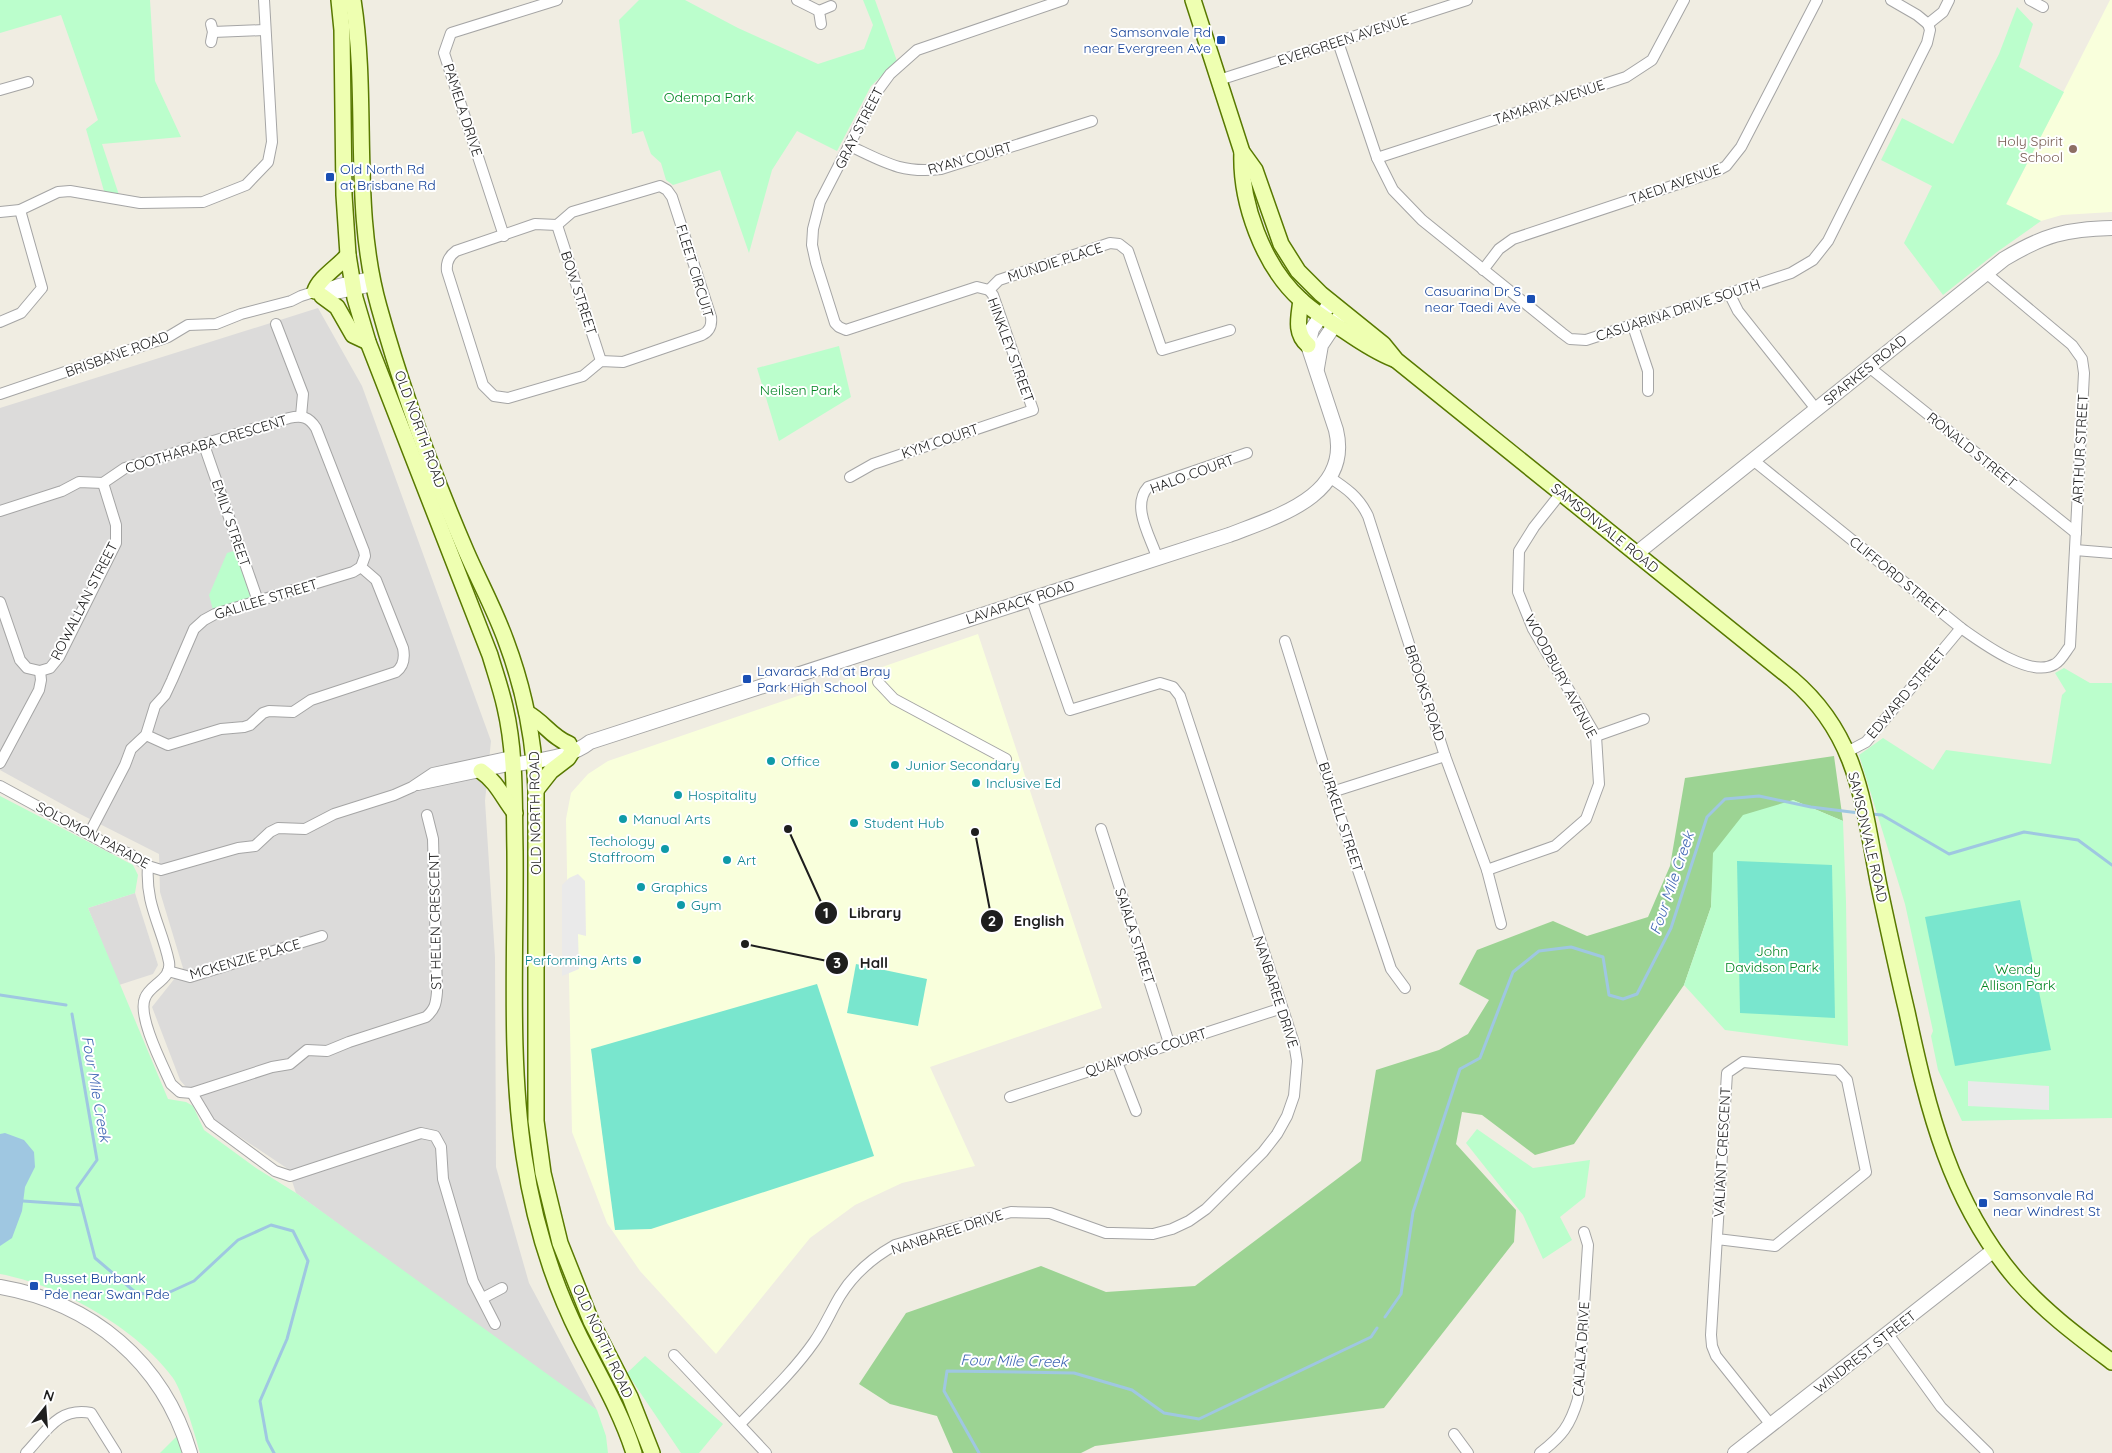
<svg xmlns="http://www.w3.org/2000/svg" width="2112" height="1453" font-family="Quicksand,sans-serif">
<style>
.residential{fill:#dcdbda}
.education{fill:#f9ffdc}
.forest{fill:#9cd393}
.park{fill:#bbfecc}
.pitch{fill:#79e6ce}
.parking{fill:#eaeaea}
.water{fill:#9fc7e1}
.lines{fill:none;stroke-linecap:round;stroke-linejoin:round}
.stream{stroke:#9fc7e1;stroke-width:3}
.minor-casing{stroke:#a5a5a5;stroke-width:12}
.tertiary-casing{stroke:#a5a5a5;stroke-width:16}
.secondary-casing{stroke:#587900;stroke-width:18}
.minor{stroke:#fff;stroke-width:10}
.tertiary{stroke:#fff;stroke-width:14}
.secondary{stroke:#eeffb1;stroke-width:15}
.transit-dot{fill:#1a4fb4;stroke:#fff;stroke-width:2}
.education-dot{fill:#8d6e63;stroke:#fff;stroke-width:2}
.culture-dot{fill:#0f9aa8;stroke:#fff;stroke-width:2}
.labels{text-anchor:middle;stroke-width:4;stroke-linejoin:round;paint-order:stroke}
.transit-label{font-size:14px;fill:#164399;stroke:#fff;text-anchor:start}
.street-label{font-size:14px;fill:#1e1e1e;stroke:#fff}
.park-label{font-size:14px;fill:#028523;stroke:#fff}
.education-label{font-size:14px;fill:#785e54;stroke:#fff;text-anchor:end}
.culture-label{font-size:14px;fill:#0d838f;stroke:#fff;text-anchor:start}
.water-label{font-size:15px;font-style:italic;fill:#4268b5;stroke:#fff}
.leader{fill:none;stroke:#1e1e1e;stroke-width:2}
.callout-dot{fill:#1e1e1e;stroke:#fff;stroke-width:2}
.mark-label{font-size:15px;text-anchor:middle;font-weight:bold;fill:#fff}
.callout-label{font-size:15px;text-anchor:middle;font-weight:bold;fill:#1e1e1e;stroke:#fff;stroke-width:4;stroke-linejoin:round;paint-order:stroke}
</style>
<rect width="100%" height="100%" fill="#f0ede2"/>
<g class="residential">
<polygon points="318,308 362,386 491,741 485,801 495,957 496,1167 529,1283 597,1410 529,1364 296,1193 288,1169 213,1119 180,1080 152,1007 183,968 160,892 159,854 80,814 0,770 0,408"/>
<polygon points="135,893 158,965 153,974 119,985 88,908"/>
</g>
<g class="education">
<polygon points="2110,0 2112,0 2112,212 2062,215 2041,221 2006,205"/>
<polygon points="978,634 1102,1008 930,1067 975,1166 902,1183 855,1205 810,1238 716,1354 640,1271 607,1223 572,1132 566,819 571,793 588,774 608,761"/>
</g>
<polygon class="forest" points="1834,756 1843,821 1793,800 1714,853 1711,907 1684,985 1574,1144 1535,1155 1482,1115 1462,1112 1456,1144 1516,1210 1514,1242 1384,1408 1095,1446 1081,1453 953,1453 937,1416 890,1404 859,1384 906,1313 1041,1266 1106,1292 1195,1286 1361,1161 1376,1070 1439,1050 1468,1034 1489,1000 1459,984 1477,950 1553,921 1587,936 1648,917 1670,866 1685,778"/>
<g class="park">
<polygon points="0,0 150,0 155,81 181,137 102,144 120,198 104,191 86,129 98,120 61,15 0,33"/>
<polygon points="639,0 685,0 738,28 818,64 864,49 873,25 863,0 875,0 897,61 871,86 837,151 797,131 772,170 749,253 720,170 673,185 666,180 661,163 651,154 643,131 632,134 619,20"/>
<polygon points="2017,7 2033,24 2019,67 2064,92 2006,204 2041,221 1997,252 1943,295 1904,243 1932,186 1881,160 1902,118 1953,144 1999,54"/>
<polygon points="839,346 851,397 779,441 757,368"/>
<polygon points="237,550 255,599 213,610 209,595 227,553"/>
<polygon points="2064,668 2090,683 2112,683 2112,1118 1962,1121 1938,1070 1931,1036 1933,1031 1905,904 1859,755 1883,738 1933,770 1946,750 2051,764 2062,695 2066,691 2055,673"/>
<path d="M0,796L133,865L138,875L135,893L88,908L168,1099L186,1102L193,1106L204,1130L256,1168L296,1193L597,1410L606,1436L608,1453H200C195,1434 183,1393 173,1378C137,1328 60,1285 0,1274Z"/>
<polygon points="1793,800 1843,821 1846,902 1848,1046 1725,1030 1684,985 1711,907 1713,853 1743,815"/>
<polygon points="1477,1129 1533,1168 1590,1160 1585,1197 1560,1217 1572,1240 1543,1259 1523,1215 1466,1143"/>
<polygon points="645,1356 723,1424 699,1453 681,1453 627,1373"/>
<polygon points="177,1436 183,1453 160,1453"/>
</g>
<g class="pitch">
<polygon points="1737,861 1832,865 1835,1018 1740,1013"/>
<polygon points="2020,900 2051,1050 1955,1066 1925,917"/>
<polygon points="856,964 927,979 918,1026 847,1013"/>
<polygon points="817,984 874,1156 651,1229 615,1230 591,1049"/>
</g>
<g class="parking">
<polygon points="578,874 585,881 586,936 578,934 579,969 562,976 562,885 569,878"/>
<polygon points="1968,1081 2049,1086 2049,1110 1968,1106"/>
</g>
<polygon class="water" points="5,1133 24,1140 34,1152 35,1167 25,1187 22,1211 12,1238 0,1246 0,1134"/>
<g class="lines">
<g class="stream">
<polyline points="1871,814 1882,815 1949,854 2024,832 2078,840 2112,865"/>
<polyline points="0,995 66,1005"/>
<polyline points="72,1014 97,1160 77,1188 95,1258 135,1292 159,1297 194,1281 238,1240 271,1225 293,1231 308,1261 287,1339 260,1401 267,1440 274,1453"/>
<polyline points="23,1201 81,1205"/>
<polyline points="1385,1317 1401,1294 1413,1212 1460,1069 1480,1058 1513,972 1539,951 1571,947 1603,957 1609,995 1623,999 1637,994 1671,928 1707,817 1725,799 1759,796 1811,807 1859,813"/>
<polyline points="979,1453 944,1391 947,1371 1074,1373 1132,1390 1164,1413 1199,1419 1371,1337 1377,1328"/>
</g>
<g class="minor-casing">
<g id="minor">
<polyline points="797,0 819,11"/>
<polyline points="1063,0 917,50 890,74 876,93 820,202 813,229 812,245 816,263 835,323 839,327 846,330 977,287 989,290 999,280 1110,243 1119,244 1128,251 1162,350 1230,330"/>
<polyline points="1891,0 1917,15 1928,24"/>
<polyline points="2030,0 2043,7"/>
<polyline points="211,24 213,32 211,42"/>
<polyline points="821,24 819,11 831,6"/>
<polyline points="1928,24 1943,12 1949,0"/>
<polyline points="213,32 264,30"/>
<polyline points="1338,42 1377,158 1393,190 1422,220 1562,333 1570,339 1586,340 1791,273 1813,260 1828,241 1927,43 1930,30 1928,24"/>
<polyline points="1219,80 1467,0"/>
<polyline points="0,90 28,82"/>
<path d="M850,146C884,162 902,174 941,169L1092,121"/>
<polyline points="1377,158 1626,77 1652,60 1684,0"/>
<path d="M660,186L667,190L672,197L711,317C712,325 710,331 702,335L623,362L601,361L583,376L508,398L494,396L483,385L447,271C446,263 449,256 456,251L535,224L557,225L572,212Z"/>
<polyline points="0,212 20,210 58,192 70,191 140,203 203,202 246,185 268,162 272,142 264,0"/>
<polyline points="557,225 601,361"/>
<polyline points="504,236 444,53 451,33 557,0"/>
<polyline points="1483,270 1499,249 1513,239 1717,171 1726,166 1741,147 1817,0"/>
<polyline points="1729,293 1738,311 1816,409"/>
<polyline points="321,297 373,286"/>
<polyline points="0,322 21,313 42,288 20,210"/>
<polyline points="276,324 303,394 301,416"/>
<polyline points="1633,326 1648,371 1648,391"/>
<polyline points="1869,367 2076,533"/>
<polyline points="0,394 168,337 188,325 216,324 241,314 291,301 301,296 339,284 371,277"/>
<polyline points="204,445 258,601"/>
<path d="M1753,460L1961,628C1981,642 2030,679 2055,664C2061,661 2066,651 2070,646L2084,373L2082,359L2072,345L1986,273"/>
<polyline points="850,477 873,464 1033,410 993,295 989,290"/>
<path d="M1329,477C1346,488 1359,497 1368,516L1445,756L1487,870L1501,924"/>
<path d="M0,511L62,491L79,482L103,483L125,468L289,418C302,415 309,417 316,428L364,551L365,556L361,567L376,580L403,648C405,658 404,666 396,672L311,700L293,712L269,711L263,713L250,725L244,727L221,729L168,745L146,735"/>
<polyline points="2075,550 2112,553"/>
<path d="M1157,557C1150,536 1131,506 1148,487L1247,453"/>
<polyline points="0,602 20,660 27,668 40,671"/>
<polyline points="1285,641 1332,792 1391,969 1405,988"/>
<polyline points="40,671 50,668 59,657 116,543 116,525 103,483"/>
<polyline points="878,682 894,699 1006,759"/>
<polyline points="1596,736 1644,719"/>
<polyline points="1847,752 1866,742 1961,628"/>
<polyline points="0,763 39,690 41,680 40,671"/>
<polyline points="418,785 513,765"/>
<polyline points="0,786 112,847 130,854 148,866 161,870 238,848 255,846 270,832 278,828 305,829 334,814 394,795 412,787 433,773 512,756"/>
<polyline points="1332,792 1445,756"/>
<polyline points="1101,829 1169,1043"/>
<polyline points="89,834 125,765 131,749 146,735 155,706 165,695 172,680 194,629 204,620 215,614 353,572 361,567"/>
<path d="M148,866C145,905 162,927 169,962C172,980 150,984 145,998C137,1016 163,1066 171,1084L180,1092L192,1093L272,1067L290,1064L307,1050L327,1051L349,1042L426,1017C435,1009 436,1004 437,992L433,839L427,815"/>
<polyline points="1487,870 1555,846 1586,819 1599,784 1596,736 1533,629 1518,592 1519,551 1534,527 1561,493"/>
<polyline points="168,971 190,977 322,936"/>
<polyline points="1117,1062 1136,1111"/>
<polyline points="192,1093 210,1123 275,1171 290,1176 421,1133 435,1136 441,1147 443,1179 473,1281 495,1324"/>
<polyline points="1010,1097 1282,1008"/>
<polyline points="1717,1239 1775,1246 1866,1172 1847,1080 1838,1070 1743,1062 1727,1073 1711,1335 1712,1346 1716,1356 1771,1425"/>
<polyline points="483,1298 502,1288"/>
<polyline points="1888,1334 1941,1407 1988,1453"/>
<polyline points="674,1355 766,1453"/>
<path d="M740,1424C765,1398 793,1372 814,1342C824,1328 831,1311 840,1296C854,1273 872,1258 895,1245L1011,1212L1050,1213L1106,1233H1112L1153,1234L1172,1229L1189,1221L1206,1209L1263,1152L1277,1134L1287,1116L1294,1096L1297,1061L1294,1043L1180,696L1173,687L1160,683L1070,710L1031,598"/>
<polyline points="1454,1434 1468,1453"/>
<path d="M26,1453C47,1431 58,1407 91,1413L116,1453"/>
<path d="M1540,1453C1562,1436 1570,1426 1578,1399L1588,1245L1584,1232"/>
</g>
</g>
<g class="tertiary-casing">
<g id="tertiary">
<polyline points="1317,368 1321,345 1341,315"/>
<path d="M1637,553L2004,259C2044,235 2066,229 2112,228"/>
<path d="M513,765C538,760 570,758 590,742L1229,535C1275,517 1352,496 1336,430L1308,345L1312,329L1331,302"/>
<path d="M0,1287C92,1303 163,1362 190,1453"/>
<polyline points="1735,1453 1994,1250"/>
</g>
</g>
<g class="secondary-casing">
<g id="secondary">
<path d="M339,0L342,30L344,195L348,255L355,298L368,342L490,655C495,672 501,689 505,707C516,754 514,803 515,851C516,952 509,1056 524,1156C533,1218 552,1281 580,1337C599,1375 621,1412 634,1453"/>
<path d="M353,0C369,101 351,208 379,307C402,390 432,472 466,551C479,581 495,610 506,641C524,689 534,738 536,790V1121L543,1173L560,1243L591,1321L630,1397L652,1453"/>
<path d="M1193,0L1242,152L1255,170L1281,244L1298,271L1321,294L1383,344L1396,360L1792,679C1859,736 1863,805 1879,886C1888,928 1897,970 1907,1012C1928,1110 1950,1202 2017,1280C2045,1312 2079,1337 2112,1362"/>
<path d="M1242,152C1240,202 1263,266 1301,300C1314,312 1330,322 1345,331C1361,342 1376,352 1394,359"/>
<path d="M315,291C319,278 339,266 348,255"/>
<polyline points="322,296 337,307 353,335 368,342"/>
<path d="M1301,300C1299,317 1294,333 1308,345"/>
<path d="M527,713C543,721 551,737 569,744"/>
<path d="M481,771C497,782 503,798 515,813"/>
<polyline points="536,790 551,771 568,758 573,750"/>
</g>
</g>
<use href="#minor" class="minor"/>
<use href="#tertiary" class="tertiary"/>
<use href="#secondary" class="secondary"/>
</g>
<g class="transit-dot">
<rect x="1216" y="35" width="10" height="10" rx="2.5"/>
<rect x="325" y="172" width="10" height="10" rx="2.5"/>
<rect x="1526" y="294" width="10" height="10" rx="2.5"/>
<rect x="742" y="674" width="10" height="10" rx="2.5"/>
<rect x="1978" y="1198" width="10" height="10" rx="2.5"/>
<rect x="29" y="1281" width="10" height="10" rx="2.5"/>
</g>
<circle class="education-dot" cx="2073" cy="149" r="5"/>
<g class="culture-dot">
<circle cx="771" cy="761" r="5"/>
<circle cx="895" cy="765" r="5"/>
<circle cx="976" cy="783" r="5"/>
<circle cx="678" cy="795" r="5"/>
<circle cx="623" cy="819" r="5"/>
<circle cx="854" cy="823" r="5"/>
<circle cx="665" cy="849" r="5"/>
<circle cx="727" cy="860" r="5"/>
<circle cx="641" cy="887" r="5"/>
<circle cx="681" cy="905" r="5"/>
<circle cx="637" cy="960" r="5"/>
</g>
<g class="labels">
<g class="transit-label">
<text x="1211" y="37" text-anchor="end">Samsonvale Rd<tspan x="1211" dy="16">near Evergreen Ave</tspan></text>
<text x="340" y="174">Old North Rd<tspan x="340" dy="16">at Brisbane Rd</tspan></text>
<text x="1521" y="296" text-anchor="end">Casuarina Dr S<tspan x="1521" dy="16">near Taedi Ave</tspan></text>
<text x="757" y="676">Lavarack Rd at Bray<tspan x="757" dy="16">Park High School</tspan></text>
<text x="1993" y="1200">Samsonvale Rd<tspan x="1993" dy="16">near Windrest St</tspan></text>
<text x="44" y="1283">Russet Burbank<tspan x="44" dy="16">Pde near Swan Pde</tspan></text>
</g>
<g class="street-label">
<text transform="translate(1343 40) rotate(-18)" y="5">EVERGREEN AVENUE</text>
<text transform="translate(1549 102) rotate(-18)" y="5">TAMARIX AVENUE</text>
<text transform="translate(463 110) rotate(72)" y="5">PAMELA DRIVE</text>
<text transform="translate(859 128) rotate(-63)" y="5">GRAY STREET</text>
<text transform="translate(970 158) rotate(-16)" y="5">RYAN COURT</text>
<text transform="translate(1675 184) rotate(-19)" y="5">TAEDI AVENUE</text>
<text transform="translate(1055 262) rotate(-18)" y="5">MUNDIE PLACE</text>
<text transform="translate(695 271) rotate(73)" y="5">FLEET CIRCUIT</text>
<text transform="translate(579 293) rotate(72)" y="5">BOW STREET</text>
<text transform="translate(1678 310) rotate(-18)" y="5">CASUARINA DRIVE SOUTH</text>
<text transform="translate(1011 350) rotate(70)" y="5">HINKLEY STREET</text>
<text transform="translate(117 354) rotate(-20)" y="5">BRISBANE ROAD</text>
<text transform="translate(1865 370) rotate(-39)" y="5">SPARKES ROAD</text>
<text transform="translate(420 429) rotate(70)" y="5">OLD NORTH ROAD</text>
<text transform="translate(940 441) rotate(-19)" y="5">KYM COURT</text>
<text transform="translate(206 444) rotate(-17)" y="5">COOTHARABA CRESCENT</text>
<text transform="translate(2080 449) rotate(-87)" y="5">ARTHUR STREET</text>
<text transform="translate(1972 450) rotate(39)" y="5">RONALD STREET</text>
<text transform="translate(1192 474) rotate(-20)" y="5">HALO COURT</text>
<text transform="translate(231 523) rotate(71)" y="5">EMILY STREET</text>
<text transform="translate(1605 528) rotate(39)" y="5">SAMSONVALE ROAD</text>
<text transform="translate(1898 577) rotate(39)" y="5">CLIFFORD STREET</text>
<text transform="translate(266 599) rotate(-17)" y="5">GALILEE STREET</text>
<text transform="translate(84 601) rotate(-63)" y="5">ROWALLAN STREET</text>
<text transform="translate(1020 602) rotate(-18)" y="5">LAVARACK ROAD</text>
<text transform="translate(1561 676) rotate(62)" y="5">WOODBURY AVENUE</text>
<text transform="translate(1425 693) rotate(72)" y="5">BROOKS ROAD</text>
<text transform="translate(1906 693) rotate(-50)" y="5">EDWARD STREET</text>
<text transform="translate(535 813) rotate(-91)" y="5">OLD NORTH ROAD</text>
<text transform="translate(1341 817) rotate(72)" y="5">BURKELL STREET</text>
<text transform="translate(93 835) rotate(28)" y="5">SOLOMON PARADE</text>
<text transform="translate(1868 837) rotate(77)" y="5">SAMSONVALE ROAD</text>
<text transform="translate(435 921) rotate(-91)" y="5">ST HELEN CRESCENT</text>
<text transform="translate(1135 936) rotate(72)" y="5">SAIALA STREET</text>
<text transform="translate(245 959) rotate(-16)" y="5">MCKENZIE PLACE</text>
<text transform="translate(1276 992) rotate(72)" y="5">NANBAREE DRIVE</text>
<text transform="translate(1146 1052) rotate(-18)" y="5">QUAIMONG COURT</text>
<text transform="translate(1722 1152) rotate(-87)" y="5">VALIANT CRESCENT</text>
<text transform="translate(947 1232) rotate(-18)" y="5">NANBAREE DRIVE</text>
<text transform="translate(603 1341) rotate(65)" y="5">OLD NORTH ROAD</text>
<text transform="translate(1581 1349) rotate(-86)" y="5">CALALA DRIVE</text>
<text transform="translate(1865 1352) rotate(-38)" y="5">WINDREST STREET</text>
</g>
<g class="park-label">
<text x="709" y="102">Odempa Park</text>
<text x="800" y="395">Neilsen Park</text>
<text x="1772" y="956">John<tspan x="1772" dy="16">Davidson Park</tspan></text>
<text x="2018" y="974">Wendy<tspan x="2018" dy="16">Allison Park</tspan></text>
</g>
<g class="education-label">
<text x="2063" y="146">Holy Spirit<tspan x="2063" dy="16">School</tspan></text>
</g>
<g class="culture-label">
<text x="781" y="766">Office</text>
<text x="905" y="770">Junior Secondary</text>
<text x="986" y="788">Inclusive Ed</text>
<text x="688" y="800">Hospitality</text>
<text x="633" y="824">Manual Arts</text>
<text x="864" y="828">Student Hub</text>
<text x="655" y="846" text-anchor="end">Techology<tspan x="655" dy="16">Staffroom</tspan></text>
<text x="737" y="865">Art</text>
<text x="651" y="892">Graphics</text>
<text x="691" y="910">Gym</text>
<text x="627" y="965" text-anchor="end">Performing Arts</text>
</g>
<g class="water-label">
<text transform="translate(1672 883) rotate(-71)" y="5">Four Mile Creek</text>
<text transform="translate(96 1089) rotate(80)" y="5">Four Mile Creek</text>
<text transform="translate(1014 1361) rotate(1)" y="5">Four Mile Creek</text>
</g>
</g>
<path class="leader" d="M788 829L826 913M975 832L992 921M745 944L837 963"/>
<g class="callout-dot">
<circle cx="788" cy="829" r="5"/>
<circle cx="975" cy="832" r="5"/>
<circle cx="745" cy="944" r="5"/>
<circle cx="826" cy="913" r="12"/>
<circle cx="992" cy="921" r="12"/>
<circle cx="837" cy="963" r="12"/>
</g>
<g class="mark-label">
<text x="826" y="918">1</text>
<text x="992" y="926">2</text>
<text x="837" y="968">3</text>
</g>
<g class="callout-label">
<text x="875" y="918">Library</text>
<text x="1039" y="926">English</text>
<text x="874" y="968">Hall</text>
</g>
<g transform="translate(45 1408) rotate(17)" stroke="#ffffff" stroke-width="4" paint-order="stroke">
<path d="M0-4L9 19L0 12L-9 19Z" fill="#1e1e1e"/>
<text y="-8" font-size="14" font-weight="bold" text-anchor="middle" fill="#1e1e1e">N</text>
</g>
</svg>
